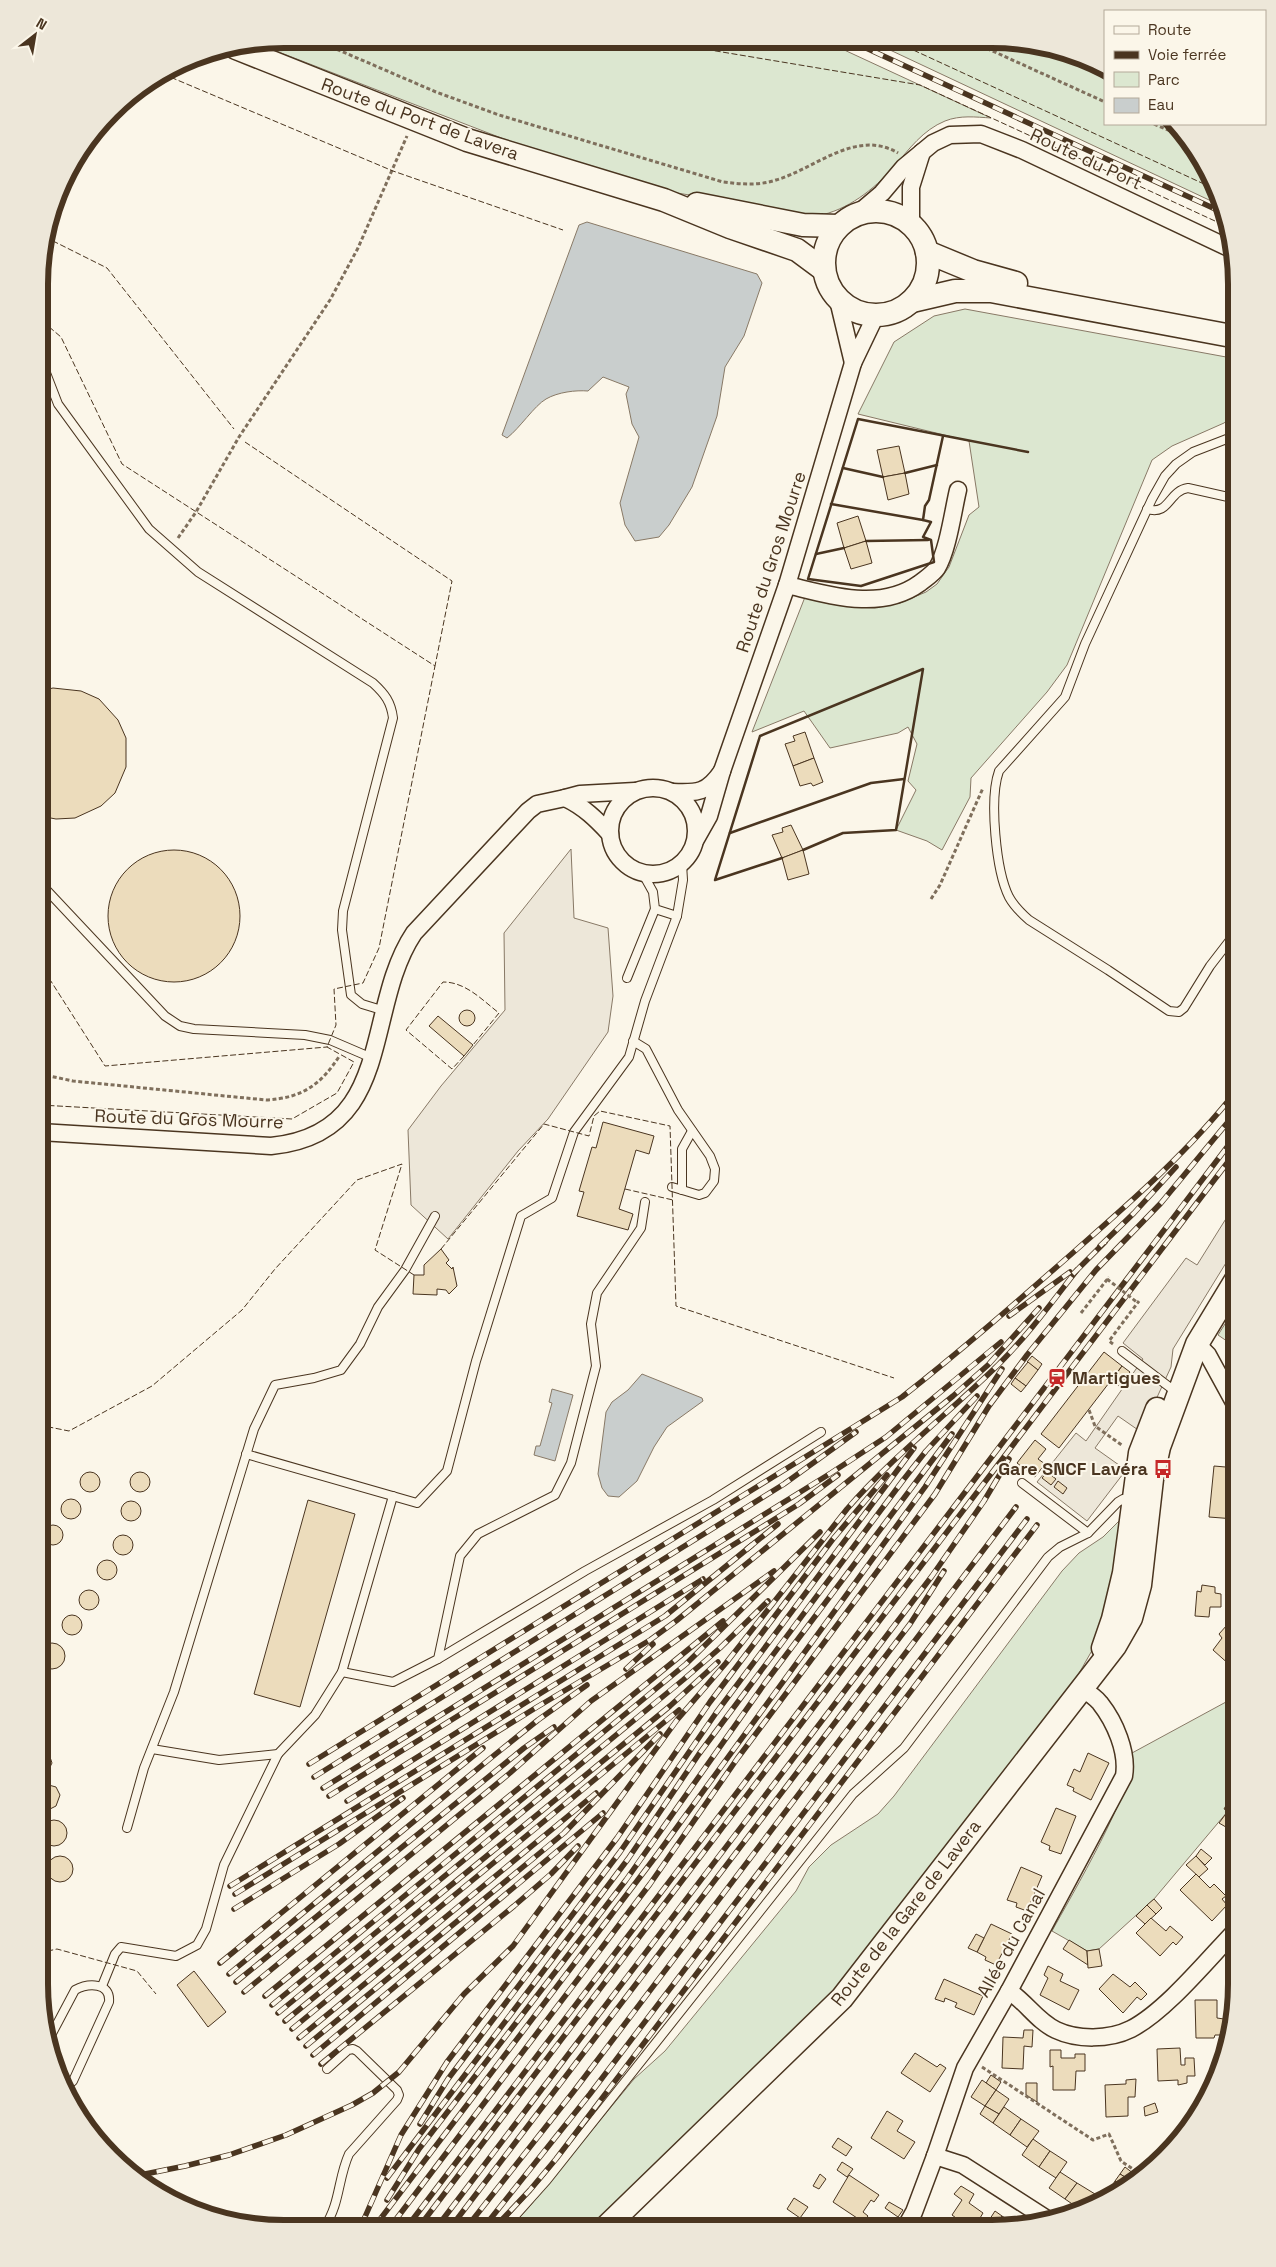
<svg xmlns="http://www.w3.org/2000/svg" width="1276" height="2267" font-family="'Space Grotesk',sans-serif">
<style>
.green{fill:#dce7d0;stroke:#887966}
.parking{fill:#ede7d9;stroke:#887966}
.water{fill:#c9cecd;stroke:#887966}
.building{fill:#ecdcbc;stroke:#4a3520}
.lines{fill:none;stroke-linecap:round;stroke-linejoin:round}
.lane-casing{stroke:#4a3520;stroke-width:10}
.street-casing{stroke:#4a3520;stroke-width:19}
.secondary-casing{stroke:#4a3520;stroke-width:25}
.path{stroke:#7f6f5c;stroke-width:3;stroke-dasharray:4 2.5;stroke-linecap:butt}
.lane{stroke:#fbf6e9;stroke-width:8}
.street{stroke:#fbf6e9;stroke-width:16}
.secondary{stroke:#fbf6e9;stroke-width:22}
.rail-casing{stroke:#4a3520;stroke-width:5.5}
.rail{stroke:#fbf6e9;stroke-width:4;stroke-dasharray:11;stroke-linecap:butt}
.path-bridge{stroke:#7f6f5c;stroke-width:3;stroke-dasharray:4 2.5;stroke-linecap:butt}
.fence{stroke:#4a3520;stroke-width:1;stroke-dasharray:6 2.5;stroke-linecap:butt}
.wall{stroke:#4a3520;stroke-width:2.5}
.labels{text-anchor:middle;stroke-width:4;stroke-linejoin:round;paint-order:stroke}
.street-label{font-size:18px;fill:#4a3520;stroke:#fbf6e9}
.poi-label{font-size:18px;font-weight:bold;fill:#4a3520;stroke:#fbf6e9;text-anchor:start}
.rim{fill:none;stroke:#4a3520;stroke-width:6}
</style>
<rect width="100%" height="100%" fill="#fbf6e9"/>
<g class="green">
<path d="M284,39L827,42L991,118C976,117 960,115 945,121C923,130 909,149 894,167C873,190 848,210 817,216L665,191L509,141L258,44Z"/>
<polygon points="873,42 1040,43 1100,64 1105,67 1105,124 1175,124 1196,147 1224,207"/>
<polygon points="965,309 1237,359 1237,413 1224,423 1172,446 1152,460 1067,665 1047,692 971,778 970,797 942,850 927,841 896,830 916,790 908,781 917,744 908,727 898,733 830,748 804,711 752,732 805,597 874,607 900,603 926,592 937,584 949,567 969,515 979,507 969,441 858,414 894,342 934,316"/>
<polygon points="1237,1305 1237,1348 1218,1335"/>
<polygon points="1123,1517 1120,1554 1094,1647 1070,1689 843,1983 788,2043 594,2227 511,2227 529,2207 634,2079 665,2051 796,1891 809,1867 831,1845 878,1814 894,1796 1062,1571 1079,1553 1103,1537"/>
<path d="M1237,1696V1794L1228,1811L1154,1899L1099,1949L1087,1951L1052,1931C1070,1898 1137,1785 1132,1753Z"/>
</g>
<g class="parking">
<polygon points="571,849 574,918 608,928 613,996 608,1032 548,1119 518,1151 448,1239 411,1205 408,1130 441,1086 505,1010 504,933"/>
<polygon points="1237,1206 1237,1245 1173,1349 1171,1367 1141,1432 1118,1416 1095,1448 1126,1470 1087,1521 1037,1482 1076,1433 1086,1441 1143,1359 1123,1343 1186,1258 1197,1265 1227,1217"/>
</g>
<g class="water">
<path d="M587,222L757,274L762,283L744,336L725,367L717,416L692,487L669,525L659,537L635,541L625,525L620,503L639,437L632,424L626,394L629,387L603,377L588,391C576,390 558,392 546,399C534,406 520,428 507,438L502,435L579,225Z"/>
<polygon points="642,1374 702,1398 703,1401 667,1427 654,1447 637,1481 619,1497 608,1496 602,1488 598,1474 606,1412 612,1402 628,1390"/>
<polygon points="552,1389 573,1395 555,1461 534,1455 536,1446 540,1446 552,1403 549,1402"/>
</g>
<g class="building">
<polygon points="899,446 905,473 883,477 877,450"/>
<polygon points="905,473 909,494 888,500 883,477"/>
<polygon points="858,516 866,541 844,548 837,523"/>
<polygon points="866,541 872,563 851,569 844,548"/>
<polygon points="53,688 81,691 99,699 118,720 126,738 126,767 115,793 101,806 75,818 56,819 40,816 40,691"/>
<polygon points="805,732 814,758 793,766 785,744 795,741 793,736"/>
<polygon points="814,758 823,782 813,786 811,783 800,786 793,766"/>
<polygon points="791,825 803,850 782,858 772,835 783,832 782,828"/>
<polygon points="803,850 809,874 788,880 782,858"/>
<circle cx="174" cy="916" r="66"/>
<circle cx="467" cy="1018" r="8"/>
<polygon points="438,1016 473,1045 464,1056 429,1026"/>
<polygon points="603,1122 654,1136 649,1154 636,1150 619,1209 633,1214 628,1230 577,1216 584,1192 579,1191 592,1147 596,1148"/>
<polygon points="441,1249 449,1260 446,1263 452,1269 453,1267 457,1286 449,1294 446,1290 437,1289 437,1295 413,1294 414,1275 424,1275 424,1265"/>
<polygon points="1104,1352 1122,1366 1059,1448 1041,1434"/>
<polygon points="1032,1356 1042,1364 1038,1370 1027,1362"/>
<polygon points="1028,1362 1038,1370 1026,1386 1015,1378"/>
<polygon points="1122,1366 1130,1372 1119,1386 1112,1380"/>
<polygon points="1015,1378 1026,1386 1021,1392 1011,1384"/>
<polygon points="1035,1440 1046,1449 1038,1459 1045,1464 1035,1477 1017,1463"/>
<polygon points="1214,1466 1237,1468 1235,1519 1209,1517"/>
<polygon points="1047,1472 1056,1479 1051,1485 1042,1478"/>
<circle cx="90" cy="1482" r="10"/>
<circle cx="140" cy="1482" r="10"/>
<polygon points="1058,1481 1067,1488 1063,1494 1054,1487"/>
<circle cx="71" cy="1509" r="10"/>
<polygon points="308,1500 355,1514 300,1707 254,1694"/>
<circle cx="131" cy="1511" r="10"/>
<circle cx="53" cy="1535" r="10"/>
<circle cx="123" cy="1545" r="10"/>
<polygon points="39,1549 49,1554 50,1561 47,1568 40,1571"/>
<circle cx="107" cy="1570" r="10"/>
<polygon points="1202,1585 1215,1587 1215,1593 1221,1594 1221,1607 1210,1607 1209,1617 1195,1616 1197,1591 1201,1592"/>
<circle cx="89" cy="1600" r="10"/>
<circle cx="72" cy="1625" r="10"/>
<polygon points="1227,1625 1237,1633 1237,1661 1231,1666 1213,1650 1222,1638 1219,1634"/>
<circle cx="52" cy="1656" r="13"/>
<polygon points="39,1675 44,1680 46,1688 44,1694 39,1698"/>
<polygon points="39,1748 49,1754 52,1763 48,1771 40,1774"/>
<polygon points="1088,1753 1109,1763 1091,1800 1073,1791 1074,1788 1067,1785 1074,1769 1080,1772"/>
<polygon points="45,1784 56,1787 60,1795 56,1806 48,1810 39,1807 39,1786"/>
<polygon points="1228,1802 1237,1806 1237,1815 1224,1809"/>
<polygon points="1056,1808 1076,1816 1061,1854 1049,1850 1050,1846 1041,1842"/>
<polygon points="1228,1811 1237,1815 1237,1821 1231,1830 1219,1823"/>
<circle cx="54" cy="1833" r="13"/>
<polygon points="1237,1848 1237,1867 1230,1864"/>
<polygon points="1201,1849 1212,1858 1205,1865 1196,1856"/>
<circle cx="60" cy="1869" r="13"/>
<polygon points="1196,1856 1208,1869 1199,1877 1186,1865"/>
<polygon points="1021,1867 1042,1876 1027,1911 1016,1907 1017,1903 1007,1900"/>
<polygon points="1196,1874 1210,1888 1214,1884 1226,1896 1222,1899 1227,1905 1212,1921 1180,1890"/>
<polygon points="1154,1899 1162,1908 1156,1914 1147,1905"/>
<polygon points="1147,1905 1156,1914 1145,1924 1136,1916"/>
<polygon points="1151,1918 1166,1931 1170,1926 1183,1937 1176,1945 1173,1942 1160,1956 1136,1933"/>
<polygon points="991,1924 1012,1934 996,1965 985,1960 986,1957 977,1952"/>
<polygon points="976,1934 984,1938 977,1952 968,1948"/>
<polygon points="1069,1940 1087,1951 1088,1965 1063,1949"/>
<polygon points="1099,1949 1102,1966 1088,1968 1087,1951"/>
<polygon points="1048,1966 1063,1974 1060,1981 1079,1990 1069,2010 1040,1995 1048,1978 1044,1975"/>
<polygon points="194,1971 226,2012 208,2027 177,1985"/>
<polygon points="1113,1974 1130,1987 1135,1982 1147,1994 1141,2000 1137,1997 1123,2013 1099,1989"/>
<polygon points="944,1979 983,1996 974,2015 955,2007 957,2003 945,1998 944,2002 935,1999"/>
<polygon points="1195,2000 1217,2000 1217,2018 1224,2019 1224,2035 1215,2035 1214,2038 1196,2038"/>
<polygon points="1024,2030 1033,2030 1032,2047 1024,2046 1023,2069 1002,2068 1003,2037 1023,2038"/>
<polygon points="1180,2048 1181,2065 1185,2065 1185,2058 1194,2058 1195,2076 1187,2076 1187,2083 1178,2085 1178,2080 1158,2081 1157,2049"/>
<polygon points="1050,2050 1061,2050 1061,2058 1075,2058 1075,2054 1085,2054 1085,2071 1076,2071 1075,2090 1053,2090 1053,2066 1050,2067"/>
<polygon points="915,2053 937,2067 940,2064 946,2068 930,2092 901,2073"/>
<polygon points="991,2075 1001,2082 996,2090 986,2083"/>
<polygon points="1136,2079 1135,2097 1128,2097 1128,2116 1106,2117 1105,2085 1126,2084 1126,2080"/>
<polygon points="982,2080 996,2090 985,2106 971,2097"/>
<polygon points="1026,2083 1037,2083 1037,2102 1026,2095"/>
<polygon points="996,2090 1009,2099 999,2114 985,2106"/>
<polygon points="1155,2103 1158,2112 1145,2116 1144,2107"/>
<polygon points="985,2106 999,2114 993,2123 980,2114"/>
<polygon points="1004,2107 1021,2119 1010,2135 993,2123"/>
<polygon points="887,2111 903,2121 897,2131 915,2142 904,2159 871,2138"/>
<polygon points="1021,2119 1039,2131 1027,2147 1010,2135"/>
<polygon points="838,2138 852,2147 846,2156 832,2147"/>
<polygon points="1033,2139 1050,2151 1039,2167 1022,2155"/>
<polygon points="1050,2151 1067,2162 1056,2178 1039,2167"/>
<polygon points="842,2162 853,2169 847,2177 837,2170"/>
<polygon points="1125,2167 1138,2177 1136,2180 1133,2182 1120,2174"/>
<polygon points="1060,2172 1077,2183 1065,2199 1049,2188"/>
<polygon points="820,2174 826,2179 819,2189 813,2186"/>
<polygon points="1120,2174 1133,2182 1124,2187 1115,2181"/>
<polygon points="849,2175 879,2195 874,2202 871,2200 863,2212 868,2216 863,2222 833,2202"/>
<polygon points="1115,2181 1124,2187 1115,2192 1110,2189"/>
<polygon points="1077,2183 1095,2194 1086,2207 1081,2210 1065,2199"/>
<polygon points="961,2186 974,2194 969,2203 983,2213 974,2228 966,2228 962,2225 963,2223 952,2215 962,2200 954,2194"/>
<polygon points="794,2198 808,2207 800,2218 787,2209"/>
<polygon points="889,2202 903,2210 898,2217 885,2208"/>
<polygon points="995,2211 1002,2216 994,2228 992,2228 986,2225"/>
<polygon points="1002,2216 1015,2225 994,2228"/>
</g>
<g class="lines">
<g class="lane-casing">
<g id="lane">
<path d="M41,360L58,404L149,529L198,572L373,683C385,694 391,702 393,718L343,911L342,930L351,995L362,1004L385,1011"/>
<path d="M1147,509C1170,516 1168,491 1188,488L1237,499"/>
<polyline points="643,874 653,892 655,909 677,916"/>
<polyline points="40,883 165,1016 180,1026 194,1029 305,1035 330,1040 372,1058"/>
<path d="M1237,931L1210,966L1184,1008L1179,1012L1169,1011L1108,970L1029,920C1021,913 1014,906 1009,897C996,871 989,799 999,771L1065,697L1085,644L1152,499L1165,476L1176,464L1193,452L1237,435"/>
<polyline points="627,978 655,909"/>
<polyline points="633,1041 646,1049 678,1110 710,1156 715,1169 714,1181 705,1193 699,1195 672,1187"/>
<polyline points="682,1190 682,1149 692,1131"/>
<polyline points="1122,1351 1176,1392"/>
<polyline points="246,1454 417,1503 447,1471 476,1361 521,1216 552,1198 574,1132 629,1057 645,1001 677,916 683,880 682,864"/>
<polyline points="1022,1483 1088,1533"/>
<polyline points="438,1659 585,1571 713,1500 821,1432"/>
<polyline points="342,1672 393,1682 438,1659 460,1556 478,1534 555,1495 571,1463 596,1366 591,1324 597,1293 641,1228 645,1202"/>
<polyline points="152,1749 219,1760 278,1754 315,1715 342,1672 393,1496"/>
<polyline points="127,1828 144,1768 174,1692 254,1429 275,1385 314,1378 341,1370 360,1344 378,1307 405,1270 435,1216"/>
<polyline points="102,1986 115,1954 121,1947 176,1956 197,1945 206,1929 224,1865 278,1754"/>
<path d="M48,2041L75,1990C88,1983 111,1982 109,2002L73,2081L64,2088"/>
<path d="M325,2226C340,2204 338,2178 349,2154L397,2100L399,2095L397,2090L357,2051L353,2049L348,2050L327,2069"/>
<polyline points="505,2227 547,2180 853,1794 904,1748 1048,1557 1060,1547 1088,1533 1118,1502 1123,1499 1132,1498"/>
</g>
</g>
<g class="street-casing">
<g id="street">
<polyline points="856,215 882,193 904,167 933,143 950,135 981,134 1022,150 1231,249"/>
<polyline points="911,225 911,187 922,152"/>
<polyline points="838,300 853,363 876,315"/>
<path d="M787,585C830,595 880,612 920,583C926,578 933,574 937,568C948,550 953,511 958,490"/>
<polyline points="722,771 787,585 853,363"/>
<circle cx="653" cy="831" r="43"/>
<path d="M673,792C698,793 707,793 722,771L709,816L696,839"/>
<path d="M610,834C596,819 584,807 565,798L580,794L635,791"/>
<path d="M40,1132L271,1146C396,1134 363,1009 414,933L528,811L537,804L565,798"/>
<polyline points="1197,1344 1208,1355 1237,1408"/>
<path d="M1009,1991C1027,2003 1037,2021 1056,2030C1077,2040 1109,2040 1131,2029C1166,2011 1208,1959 1237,1929"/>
<polyline points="1186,2133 1188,2129"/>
<polyline points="935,2156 963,2165 1047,2219"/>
<path d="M905,2228L914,2212L935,2156L965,2068L1009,1991L1124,1776C1128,1752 1115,1722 1100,1703C1095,1697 1089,1693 1082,1689"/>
</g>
</g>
<g class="secondary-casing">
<g id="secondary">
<polyline points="236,48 467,140 664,200 730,227 797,250 824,270"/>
<polyline points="697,204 803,225 839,226"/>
<circle cx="876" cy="263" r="52"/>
<polyline points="927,252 973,271 1016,283"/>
<polyline points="912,301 955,291 991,291 1237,337"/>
<polyline points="1103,1648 1113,1619 1124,1573 1140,1453 1157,1409"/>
<polyline points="606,2227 842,1998 1115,1646 1131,1618 1140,1585 1152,1479 1159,1447 1197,1344 1237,1278"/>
</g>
</g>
<g class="path">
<path d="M313,39L436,92L499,115L723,182C741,184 758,186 776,180C815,169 856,128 898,153"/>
<polyline points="975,43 1105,102"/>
<polyline points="1154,124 1189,139"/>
<polyline points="178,538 196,512 239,437 330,300 358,248 407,136"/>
<polyline points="931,899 940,885 983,788"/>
<path d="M40,1074L73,1081L266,1100C302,1098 321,1085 340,1055"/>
<polyline points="1081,1313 1109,1277"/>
<polyline points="1113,1344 1109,1341 1139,1301"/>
<polyline points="1089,1410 1095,1426 1123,1446"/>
<polyline points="982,2067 1093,2140 1109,2134 1121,2161 1143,2176"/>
</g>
<use href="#lane" class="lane"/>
<use href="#street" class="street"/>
<use href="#secondary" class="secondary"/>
<g class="rail-casing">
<g id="rail">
<polyline points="853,42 1226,214"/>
<polyline points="1100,1246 1134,1213 1176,1167"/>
<polyline points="1073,1274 1105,1242"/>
<polyline points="1009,1316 1070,1272"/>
<polyline points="747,1549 778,1524"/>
<polyline points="626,1669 653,1644"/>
<path d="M309,1764L902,1397C962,1350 1019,1300 1076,1250C1133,1200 1190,1150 1237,1090"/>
<polyline points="314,1777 784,1484 856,1432"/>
<polyline points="323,1788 831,1473 886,1437 1001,1342"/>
<polyline points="329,1796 799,1504 838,1475"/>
<polyline points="347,1801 703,1579"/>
<polyline points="230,1886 665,1616 752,1545"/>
<polyline points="235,1894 537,1707 650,1640 676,1621 953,1396 988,1365 1039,1308"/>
<polyline points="234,1909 339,1844 403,1798"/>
<polyline points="220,1963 483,1748"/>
<polyline points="229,1974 492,1757 538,1720 587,1685"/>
<polyline points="236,1982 524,1748 554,1727"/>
<polyline points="244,1992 510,1773 591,1701 774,1571"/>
<polyline points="265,1996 723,1621"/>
<polyline points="272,2005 686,1664 820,1532"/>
<polyline points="278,2013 683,1680 720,1648 768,1601"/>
<polyline points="285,2021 670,1706 718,1662"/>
<polyline points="292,2029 679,1710"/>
<polyline points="299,2038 596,1793"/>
<polyline points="306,2046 564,1833 660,1734"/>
<polyline points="313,2055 603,1813"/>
<polyline points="321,2064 514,1906 551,1874 578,1846"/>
<polyline points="420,2124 448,2079 620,1852 716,1713 914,1448"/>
<path d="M135,2176L185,2166L229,2155L286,2135L352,2105L373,2093L399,2072L464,1994L513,1946L677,1720L726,1663L847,1509C893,1456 949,1413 999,1364C1028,1335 1052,1302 1077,1270"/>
<polyline points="387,2178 628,1859 699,1754 904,1479 926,1451 977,1396"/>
<polyline points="387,2200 419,2149 626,1880 765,1683 952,1434"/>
<polyline points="394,2222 650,1884 737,1759 935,1494 989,1406 1027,1355 1096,1270 1161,1203 1237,1111"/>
<polyline points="361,2226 401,2135 447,2062 617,1838 710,1702 833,1539 887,1475"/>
<polyline points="375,2226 656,1856 925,1487 1002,1369"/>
<polyline points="407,2227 1237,1134"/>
<polyline points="419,2227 1237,1150"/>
<polyline points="437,2227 932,1576 984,1501 1009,1459"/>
<polyline points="451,2227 910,1624 944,1571"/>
<polyline points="467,2227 574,2091 1016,1507"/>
<polyline points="484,2227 590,2094 1027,1519"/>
<polyline points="495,2227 530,2190 556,2159 1037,1525"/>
</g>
</g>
<use href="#rail" class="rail"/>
<polyline class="path-bridge" points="1107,1279 1138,1303"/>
<g class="fence">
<polyline points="656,41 920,85 1228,227"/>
<polyline points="898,43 1217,190"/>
<polyline points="163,74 393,171 563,230"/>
<polyline points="45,237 107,268 234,429"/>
<polyline points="245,442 452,581 435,666"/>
<polyline points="40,964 105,1066 327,1047"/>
<path d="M464,1056L452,1069L406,1030L443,982C466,982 482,1000 499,1013L473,1045"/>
<polyline points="40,1105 292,1119 337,1093 354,1062 327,1047 336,1025 334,989 363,983 379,948 435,666 122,464 61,337 41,320"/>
<polyline points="625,1189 673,1200"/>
<polyline points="441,1249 544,1124 589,1136 594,1116 600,1111 670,1126 676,1306 894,1378"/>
<polyline points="39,1425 69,1431 152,1386 242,1310 275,1269 357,1180 402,1164 375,1250 414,1275"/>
<polyline points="39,1953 57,1949 137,1971 156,1994"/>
</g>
<g class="wall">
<polyline points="943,436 929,500 925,506 923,520 931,522 923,537 931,540 934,562 861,586 808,579 858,419 1028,452"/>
<polyline points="843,468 883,477"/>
<polyline points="905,473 937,465"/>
<polyline points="831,504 923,520"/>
<polyline points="866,541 928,540"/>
<polyline points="816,554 844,548"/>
<polyline points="730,833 871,783 904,779"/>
<polyline points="782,858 715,880 760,736 923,669 896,830 843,833 803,850"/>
</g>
</g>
<defs>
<g id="station-bare" transform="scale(1.5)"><path d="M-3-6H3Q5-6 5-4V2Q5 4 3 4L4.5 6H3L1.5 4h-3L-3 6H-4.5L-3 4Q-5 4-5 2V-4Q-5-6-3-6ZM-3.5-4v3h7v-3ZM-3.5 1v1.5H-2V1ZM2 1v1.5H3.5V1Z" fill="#c62828" stroke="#fbf6e9" stroke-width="2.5" paint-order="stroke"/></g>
<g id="bus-bare" transform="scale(1.5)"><path d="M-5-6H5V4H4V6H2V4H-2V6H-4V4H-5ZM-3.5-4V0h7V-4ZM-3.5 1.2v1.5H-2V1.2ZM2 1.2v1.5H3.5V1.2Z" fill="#c62828" stroke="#fbf6e9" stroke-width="2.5" paint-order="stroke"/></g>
</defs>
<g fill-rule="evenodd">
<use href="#station-bare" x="1057" y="1378"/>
<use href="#bus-bare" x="1163" y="1469"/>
</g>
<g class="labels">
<g class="street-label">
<text transform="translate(420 119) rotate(20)" y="6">Route du Port de Lavera</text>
<text transform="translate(1086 159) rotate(25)" y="6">Route du Port</text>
<text transform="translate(771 562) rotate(-72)" y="6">Route du Gros Mourre</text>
<text transform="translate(189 1119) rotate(2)" y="6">Route du Gros Mourre</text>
<text transform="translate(906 1913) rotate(-52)" y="6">Route de la Gare de Lavera</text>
<text transform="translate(1011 1943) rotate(-61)" y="6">Allée du Canal</text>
</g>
<g class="poi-label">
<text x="1072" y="1384">Martigues</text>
<text x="1148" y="1475" text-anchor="end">Gare SNCF Lavéra</text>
</g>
</g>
<path d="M0 0H1276V2267H0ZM284 48H992A236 236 0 0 1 1228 284V1984A236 236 0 0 1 992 2220H284A236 236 0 0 1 48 1984V284A236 236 0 0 1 284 48Z" fill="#ede7d9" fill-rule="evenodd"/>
<path class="rim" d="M284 48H992A236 236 0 0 1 1228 284V1984A236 236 0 0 1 992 2220H284A236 236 0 0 1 48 1984V284A236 236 0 0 1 284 48Z"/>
<rect x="1104" y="10" width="162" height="115" fill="#fbf6e9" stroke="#b4a999"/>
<rect x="1114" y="26" width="25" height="8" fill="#fbf6e9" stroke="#b4a999"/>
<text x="1148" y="35" font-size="15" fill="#4a3520">Route</text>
<rect x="1114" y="51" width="25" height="8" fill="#4a3520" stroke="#b4a999"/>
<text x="1148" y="60" font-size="15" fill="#4a3520">Voie ferrée</text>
<rect x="1114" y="72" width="25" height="15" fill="#dce7d0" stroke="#b4a999"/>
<text x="1148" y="85" font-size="15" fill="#4a3520">Parc</text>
<rect x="1114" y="98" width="25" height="15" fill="#c9cecd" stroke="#b4a999"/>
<text x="1148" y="110" font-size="15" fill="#4a3520">Eau</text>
<g transform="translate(35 35) rotate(31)" stroke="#fbf6e9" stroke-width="4" paint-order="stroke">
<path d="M0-4L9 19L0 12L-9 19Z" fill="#4a3520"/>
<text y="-8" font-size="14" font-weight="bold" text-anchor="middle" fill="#4a3520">N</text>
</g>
</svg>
